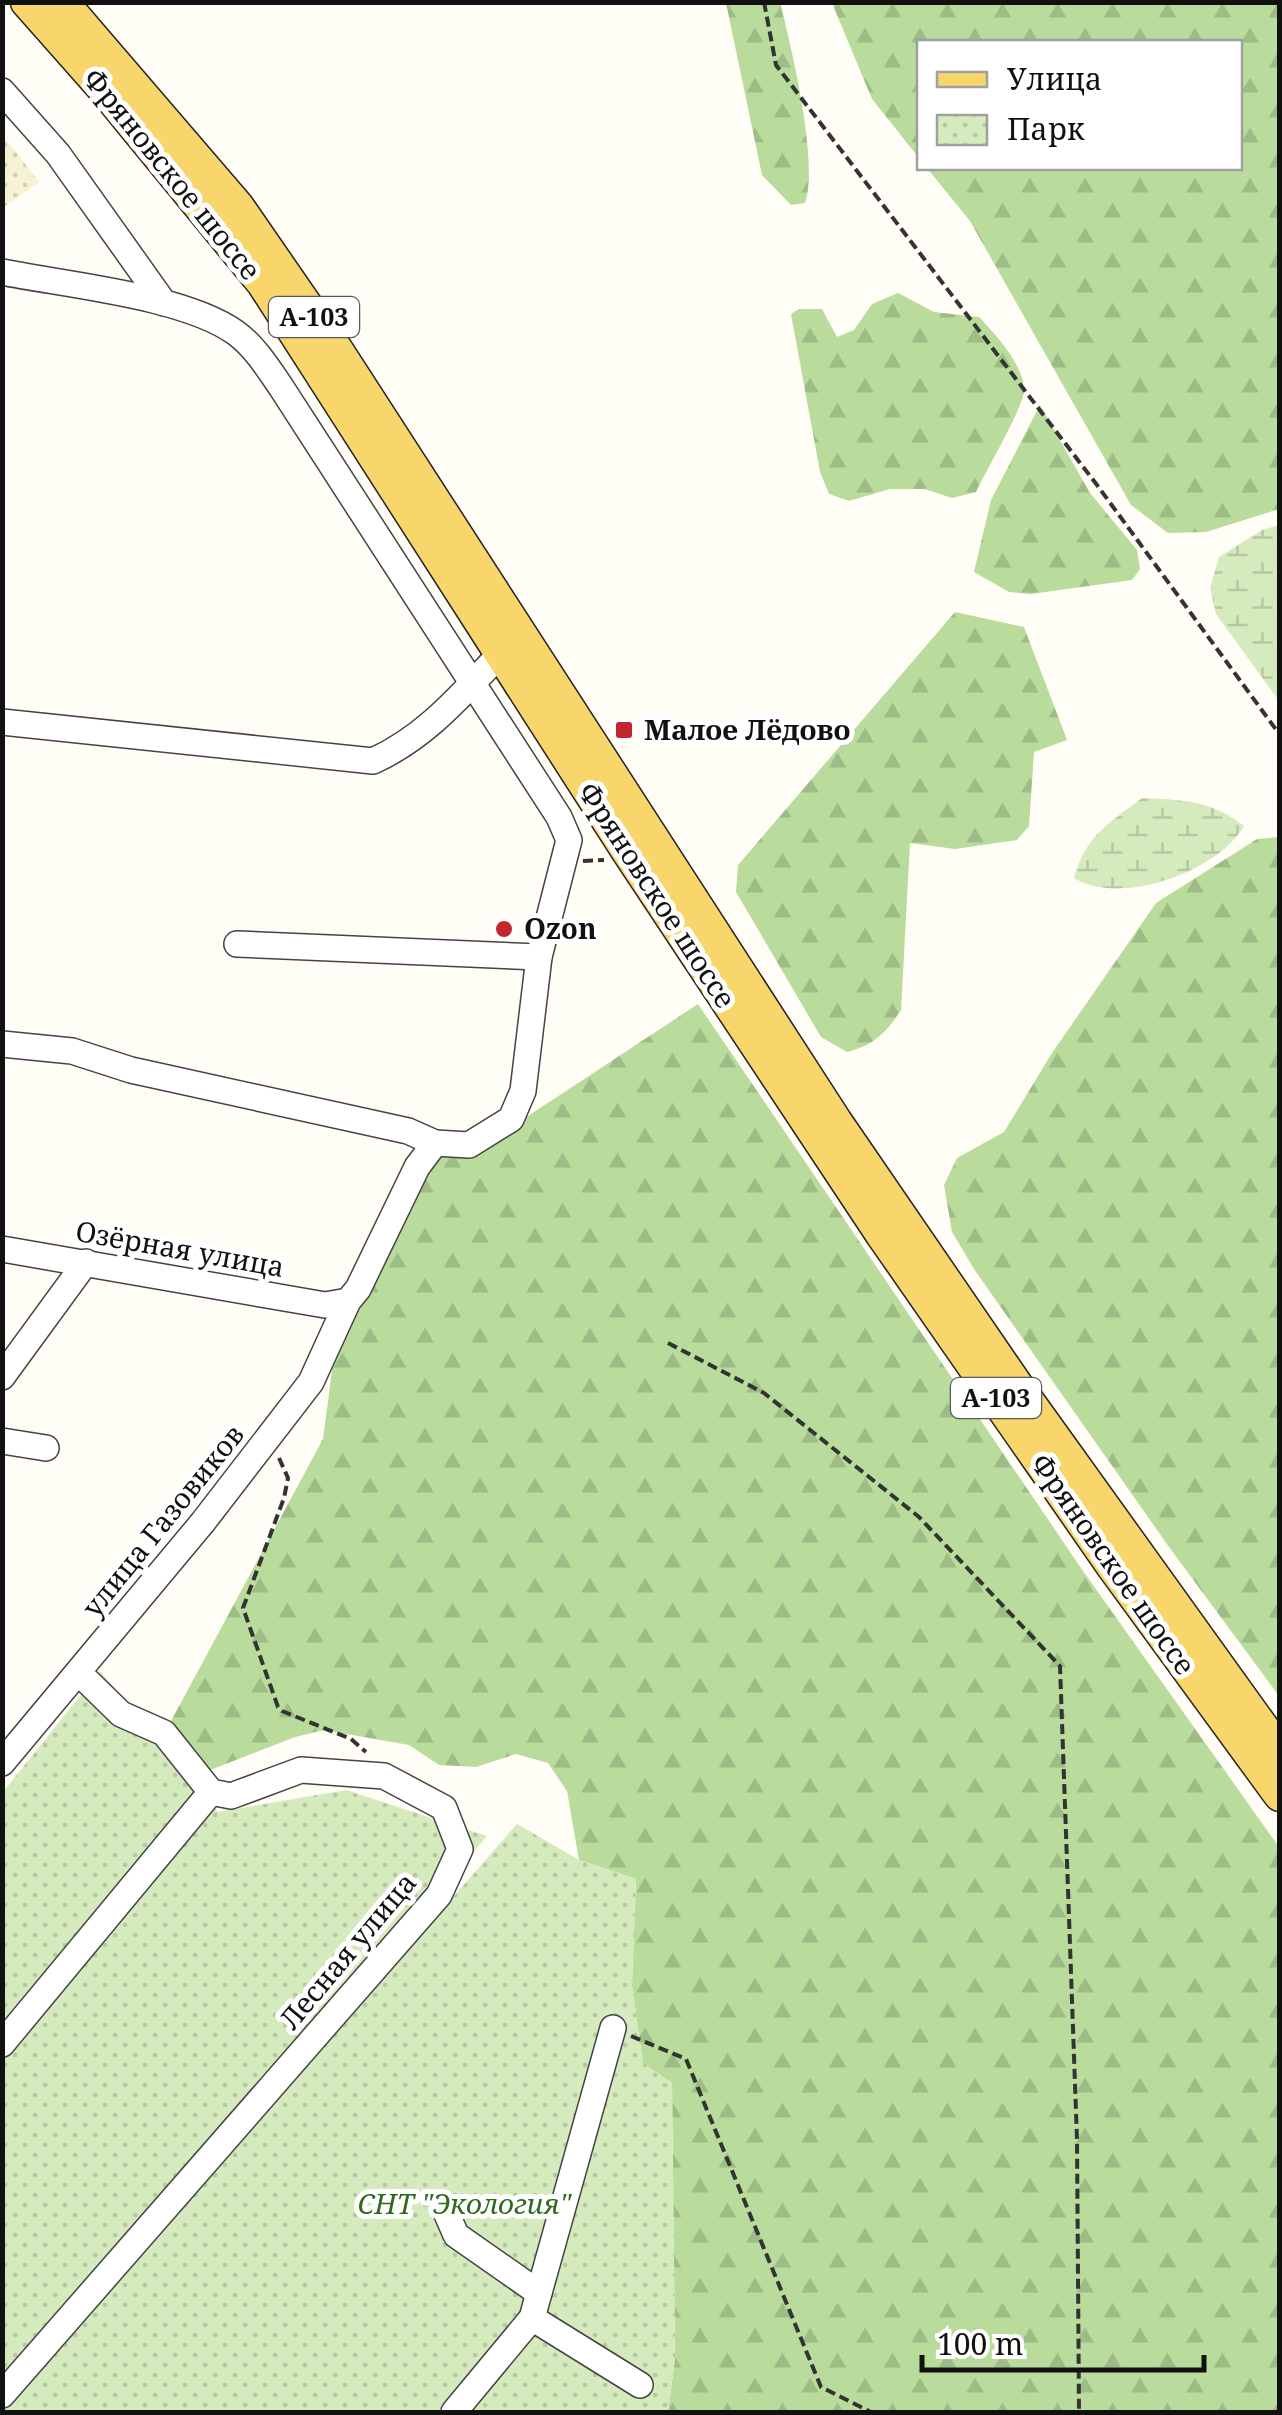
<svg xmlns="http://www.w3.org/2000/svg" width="1282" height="2415" font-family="'Noto Serif',serif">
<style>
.farmland{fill:url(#farmland-dots)}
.forest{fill:url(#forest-firs)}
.wetland{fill:url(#wetland-marsh)}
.park{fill:url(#park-dots)}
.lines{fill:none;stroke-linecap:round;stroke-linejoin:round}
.minor-casing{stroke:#444;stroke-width:28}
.major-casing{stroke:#222;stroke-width:35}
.path{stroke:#333;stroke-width:4;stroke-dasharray:10 5;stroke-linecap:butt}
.minor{stroke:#fff;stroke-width:25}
.major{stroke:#f9d66b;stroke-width:32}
.poi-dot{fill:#c4262e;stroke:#fff;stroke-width:4}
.labels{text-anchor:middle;stroke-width:10;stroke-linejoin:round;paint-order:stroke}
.shield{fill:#fff;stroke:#585858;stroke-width:2.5}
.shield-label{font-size:25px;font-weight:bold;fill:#111}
.street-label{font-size:28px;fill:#111;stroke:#fff}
.poi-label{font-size:28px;font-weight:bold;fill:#111;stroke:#fff;text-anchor:start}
.park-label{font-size:28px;font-style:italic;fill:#2f6b1f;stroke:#fff}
</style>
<defs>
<pattern id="farmland-dots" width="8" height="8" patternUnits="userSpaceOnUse" patternTransform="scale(2.5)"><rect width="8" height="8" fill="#f6f3d4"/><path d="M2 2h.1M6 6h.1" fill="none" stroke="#d2cfb5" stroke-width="1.8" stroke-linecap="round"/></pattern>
<pattern id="forest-firs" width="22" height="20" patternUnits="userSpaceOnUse" patternTransform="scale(2.5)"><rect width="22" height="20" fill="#b9dc9c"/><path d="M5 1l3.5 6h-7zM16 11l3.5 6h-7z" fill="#9ebc85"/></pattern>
<pattern id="wetland-marsh" width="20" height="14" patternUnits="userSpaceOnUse" patternTransform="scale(2.5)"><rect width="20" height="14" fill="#d5ebbd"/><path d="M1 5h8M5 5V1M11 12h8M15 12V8" fill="none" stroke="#b6c8a1"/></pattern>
<pattern id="park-dots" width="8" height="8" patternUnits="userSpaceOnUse" patternTransform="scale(2.5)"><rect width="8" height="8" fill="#d5ebbd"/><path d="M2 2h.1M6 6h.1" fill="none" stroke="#b6c8a1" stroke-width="1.8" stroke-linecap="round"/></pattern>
</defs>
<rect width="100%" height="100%" fill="#fffdf5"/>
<polygon class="farmland" points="3,135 39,182 3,208 2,208"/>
<g class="forest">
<path d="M726,3H780C791,44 819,165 805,203L791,205L762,175Z"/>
<polygon points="832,3 1279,3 1279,509 1206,532 1168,533 1131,505 970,221 927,168 1240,168 1240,42 919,42 919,158 872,99"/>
<path d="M898,293L934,312L979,317C996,335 1024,365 1024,391C1023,408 985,472 976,492L952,498L925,489H890L849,501L829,494L820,472L791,314L799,309H822L837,337L854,330L872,304Z"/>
<polygon points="1040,405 1090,493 1137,550 1140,569 1132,580 1031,594 1009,592 974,572 991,500"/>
<path d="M955,612L1024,627L1067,740L1034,752L1029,826L1017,840L955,849L910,843L901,1010C886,1033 874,1045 847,1052L821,1037L736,892L738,865Z"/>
<polygon points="1279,837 1279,1696 1169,1547 974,1269 952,1232 944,1185 957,1158 1004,1132 1052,1053 1156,903 1257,839"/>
<polygon points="698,1004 1083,1571 1279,1847 1279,2412 668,2412 675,2358 672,2083 643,2064 632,1986 636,1879 579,1860 567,1791 548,1763 516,1754 476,1767 439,1765 409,1745 324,1730 295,1737 210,1770 170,1723 323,1439 333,1363 397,1218 431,1164 479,1131 528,1116"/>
</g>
<g class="wetland">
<polygon points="1279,525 1279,701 1216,614 1210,588 1219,557 1262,530"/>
<path d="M1142,798C1183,800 1211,800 1244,826C1219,871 1120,907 1074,878C1086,835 1108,824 1142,798Z"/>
</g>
<g class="park">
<polygon points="100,1671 218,1812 346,1790 487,1836 3,2406 3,1792"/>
<polygon points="517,1824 579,1860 636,1879 632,1986 643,2063 672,2083 675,2358 668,2412 3,2412"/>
</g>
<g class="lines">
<g class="minor-casing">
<g id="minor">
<polyline points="2,91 58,154 164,303"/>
<path d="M2,272C67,285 185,296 236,333C255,347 268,368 281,387L559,817L569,840L539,957L523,1091L511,1119L469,1145L435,1143L417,1167L358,1289L348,1301L311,1382L203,1522L2,1763"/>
<path d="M2,722L373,761C426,737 461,695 501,653"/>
<polyline points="237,944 539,957"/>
<polyline points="2,1044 72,1051 131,1070 408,1131 435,1143"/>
<polyline points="2,1249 325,1305 348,1301"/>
<polyline points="2,1377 86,1262"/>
<polyline points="2,1441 46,1448"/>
<polyline points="2,2044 211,1792"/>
<polyline points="446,2212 456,2235 539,2293"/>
<polyline points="532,2318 640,2385"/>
<polyline points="2,2395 439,1895 460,1849 444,1808 384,1776 301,1770 231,1796 211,1792 164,1733 121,1714 79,1673"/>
<polyline points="454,2412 532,2318 613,2028"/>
</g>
</g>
<g class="major-casing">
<g id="major">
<polyline points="27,2 104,89 263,283 627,850 881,1233 1114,1568 1280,1795"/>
<polyline points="62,2 238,207 336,349 836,1122 1017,1386 1280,1752"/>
</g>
</g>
<g class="path">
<polyline points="764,2 776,65 1097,485 1280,735"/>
<polyline points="583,861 604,860"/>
<polyline points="668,1343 764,1393 919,1517 1060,1666 1077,2140 1079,2412"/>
<polyline points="279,1458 288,1478 284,1498 243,1608 278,1707 282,1711 351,1739 366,1752"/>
<polyline points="631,2036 686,2059 821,2387 871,2412"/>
</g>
<use href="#minor" class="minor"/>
<use href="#major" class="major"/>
</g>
<g class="poi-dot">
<rect x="614" y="720" width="20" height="20" rx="5"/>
<circle cx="504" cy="929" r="10"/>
</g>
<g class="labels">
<g class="shield">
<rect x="269" y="297" width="90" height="40" rx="8"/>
<rect x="951" y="1378" width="90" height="40" rx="8"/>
</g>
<g class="shield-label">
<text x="314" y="326">А-103</text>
<text x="996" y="1407">А-103</text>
</g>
<g class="street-label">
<text transform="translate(172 174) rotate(51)" y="10">Фряновское шоссе</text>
<text transform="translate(657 895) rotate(57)" y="10">Фряновское шоссе</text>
<text transform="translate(180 1249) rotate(10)" y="10">Озёрная улица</text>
<text transform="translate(163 1521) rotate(-51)" y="10">улица Газовиков</text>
<text transform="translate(1113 1564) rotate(55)" y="10">Фряновское шоссе</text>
<text transform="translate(348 1951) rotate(-50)" y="10">Лесная улица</text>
</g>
<g class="poi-label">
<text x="644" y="740">Малое Лёдово</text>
<text x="524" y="939">Ozon</text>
</g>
<g class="park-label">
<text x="464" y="2214">СНТ "Экология"</text>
</g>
</g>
<rect width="1282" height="2415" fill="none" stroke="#111111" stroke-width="10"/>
<rect x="917" y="40" width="325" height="130" fill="#ffffff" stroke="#a0a0a0" stroke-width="2.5"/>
<rect x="937" y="72" width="50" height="15" fill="#f9d66b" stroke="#a0a0a0" stroke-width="2.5"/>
<text x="1007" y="90" font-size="30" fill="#111111">Улица</text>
<rect x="937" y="115" width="50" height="30" fill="url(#park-dots)" stroke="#a0a0a0" stroke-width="2.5"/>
<text x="1007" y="140" font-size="30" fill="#111111">Парк</text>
<path d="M922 2355v15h282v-15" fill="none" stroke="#111111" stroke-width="5"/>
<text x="937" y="2355" font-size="30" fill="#111111" stroke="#ffffff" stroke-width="8" paint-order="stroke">100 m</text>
</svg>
